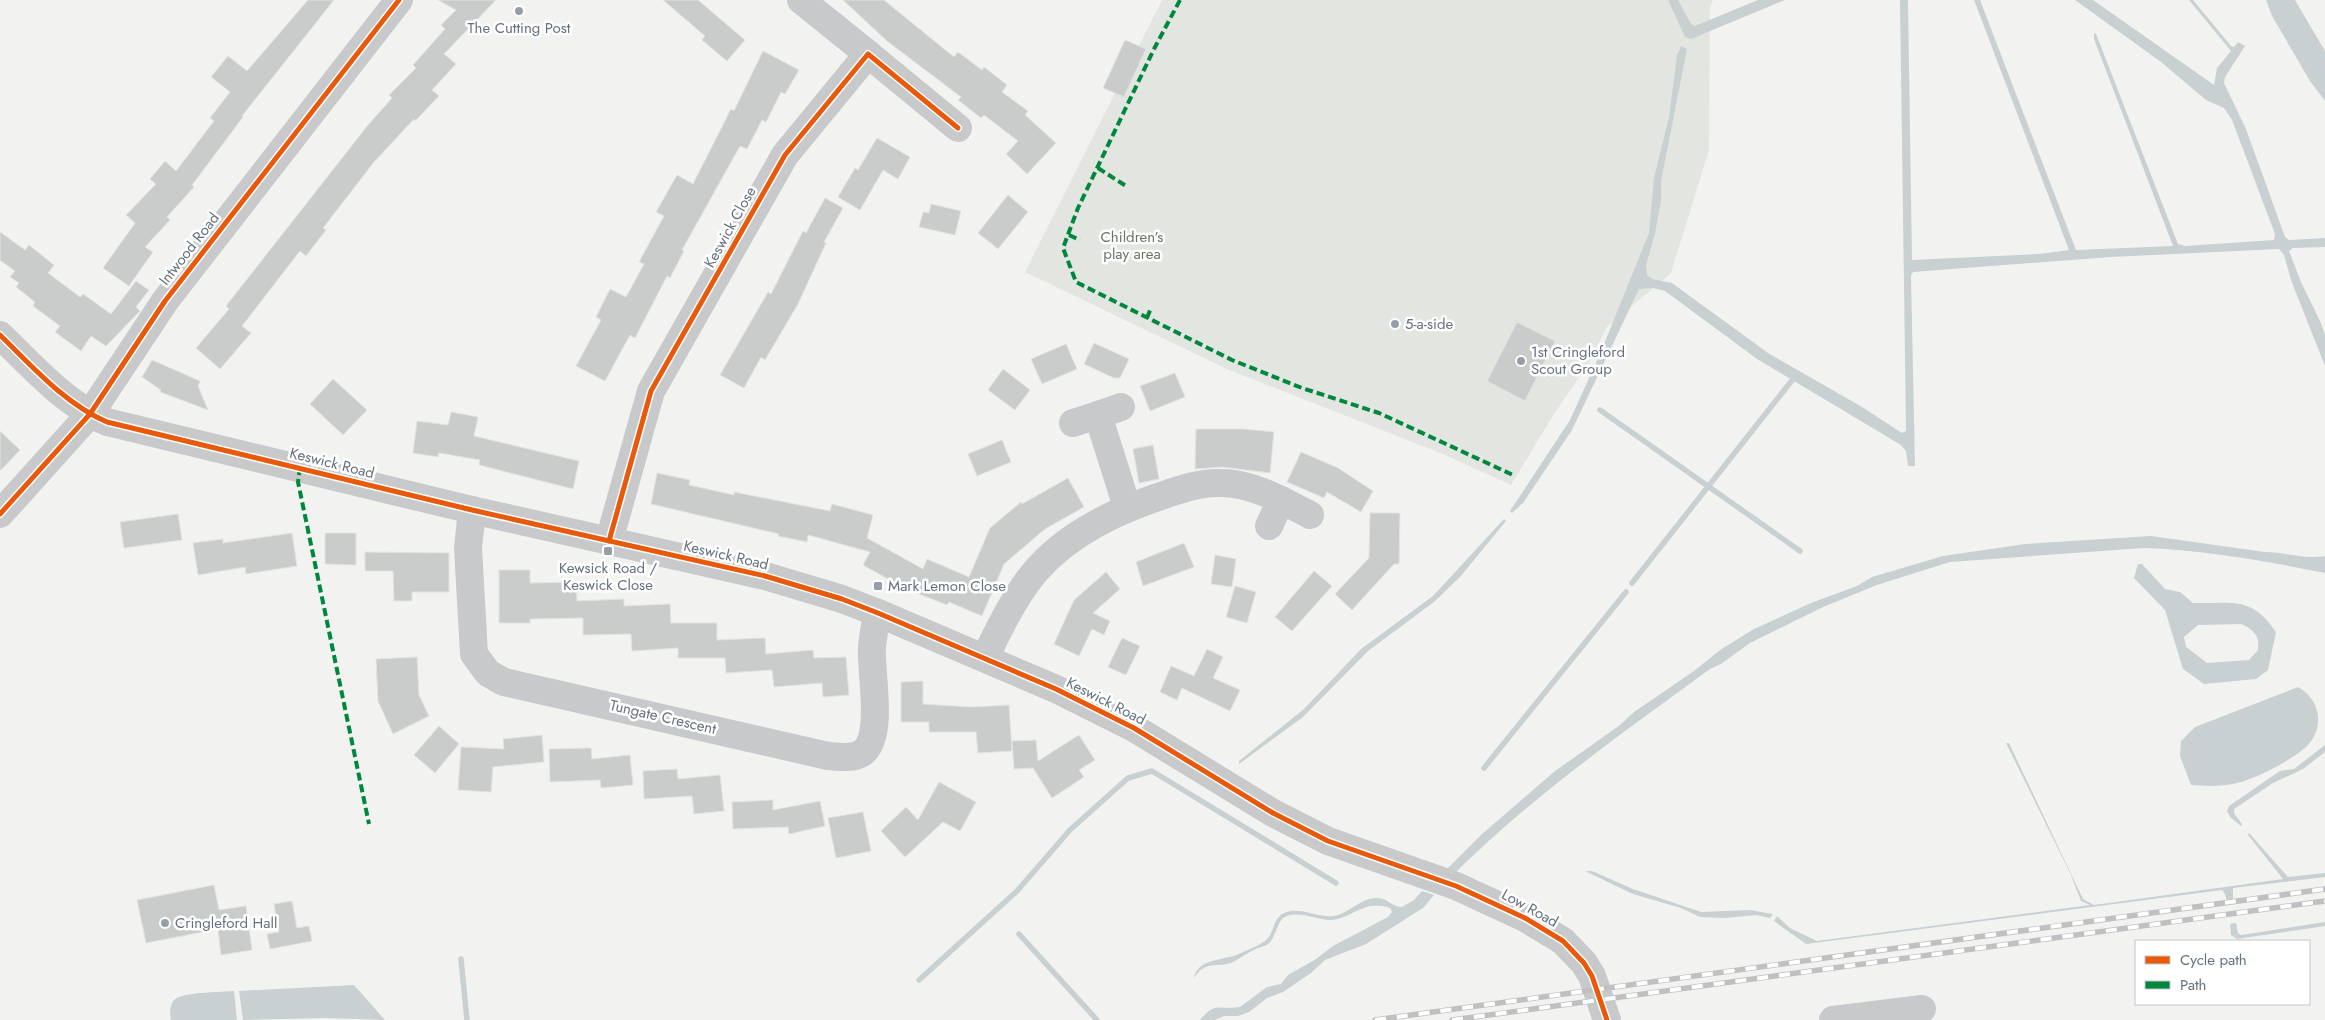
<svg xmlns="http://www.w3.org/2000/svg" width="2325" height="1020" font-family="Jost,sans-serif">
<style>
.green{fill:#e2e5e0}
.water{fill:#c9d0d2;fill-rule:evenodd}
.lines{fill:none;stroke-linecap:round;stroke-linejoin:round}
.stream{stroke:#c9d0d2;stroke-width:5.5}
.building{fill:#cacccc;stroke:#e2e2e1}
.minor{stroke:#c8c9cb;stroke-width:28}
.rail-casing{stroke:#bfc0c1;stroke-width:5.5}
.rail{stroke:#fff;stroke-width:4;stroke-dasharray:11;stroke-linecap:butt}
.quiet{stroke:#00873e;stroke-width:4;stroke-dasharray:8 4;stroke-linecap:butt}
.cycleway-casing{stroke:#fff;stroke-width:8}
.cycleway{stroke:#e8590c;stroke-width:5}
.poi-dot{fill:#969ea7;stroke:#fff;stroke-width:2}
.labels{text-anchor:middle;stroke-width:5;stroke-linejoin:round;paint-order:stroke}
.poi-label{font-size:15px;fill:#65717f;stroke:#fff;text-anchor:start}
.street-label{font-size:15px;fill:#65717f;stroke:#fff}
.park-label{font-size:15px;fill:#667663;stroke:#fff}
</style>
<rect width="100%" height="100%" fill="#f2f3f1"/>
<polygon class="green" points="1162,0 1713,0 1710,7 1709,150 1671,273 1606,328 1591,360 1554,414 1511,485 1443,454 1229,370 1025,272"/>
<g class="water">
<polygon points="1668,0 1678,0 1691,24 1695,26 1758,0 1785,0 1691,39 1685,37"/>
<polygon points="1900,0 1908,0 1912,260 2039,254 2069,250 1974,0 1980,0 2076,250 2173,246 2094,39 2094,33 2096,34 2178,244 2185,246 2274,240 2275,234 2232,120 2224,108 2206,100 2161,62 2075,0 2093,0 2214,85 2217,68 2231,51 2189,0 2193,0 2231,46 2234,47 2238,42 2245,46 2225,77 2224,83 2246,129 2285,237 2289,240 2325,238 2325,247 2293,248 2289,251 2301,282 2321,323 2325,335 2325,366 2291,280 2284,255 2279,249 2111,257 1913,272 1911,276 1915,466 1908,466 1906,451 1901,445 1757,359 1665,291 1653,288 1639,289 1572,430 1523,503 1512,513 1510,511 1570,420 1600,354 1649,233 1654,178 1669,117 1677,56 1681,46 1687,49 1661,181 1661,201 1655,233 1646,265 1647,275 1652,279 1672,283 1768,353 1862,407 1902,433 1906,431"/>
<polygon points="2266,0 2295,0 2325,51 2325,101 2310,81 2272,16"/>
<polygon points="1504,519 1506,521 1460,577 1434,602 1368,651 1303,717 1239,764 1239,761 1304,709 1361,649 1433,596"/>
<path d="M2151,536L2265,552C2288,552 2301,560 2325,556V573C2265,561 2205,550 2144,548L1950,562L1877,585L1823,607L1750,643L1721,664L1710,669C1621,734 1530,798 1452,876L1443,873L1481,835L1555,771L1620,725L1634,712L1694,671L1720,650L1754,629L1811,603L1857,586L1872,577L1943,556L2025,544Z"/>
<path d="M2138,564H2142L2165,589L2180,592L2193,603C2232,604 2251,595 2276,632L2268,670L2256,679L2204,684L2183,669L2165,610L2134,578ZM2241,624C2254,630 2260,635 2258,650L2249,660L2207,663L2186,647L2184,637L2198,625Z"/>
<path d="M2298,687C2320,699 2325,726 2308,745C2294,759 2256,779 2237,783C2221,787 2206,786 2191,785L2180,756L2181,741L2195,727Z"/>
<polygon points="2006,743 2009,743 2083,899 2094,905 2283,879 2248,835 2249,833 2288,877 2325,873 2325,877 2233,888 2233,900 2227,901 2225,894 2222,890 1806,944 1774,921 1777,916 1790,928 1817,941 2090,905 2081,901 2071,875"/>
<polygon points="2325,745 2325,752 2303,769 2273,783 2234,809 2234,813 2242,824 2241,826 2231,818 2227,811 2229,806 2280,771 2294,769"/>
<polygon points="1585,871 1592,871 1633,889 1701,912 1750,910 1773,914 1770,918 1756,915 1726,918 1700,917 1681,908 1633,894"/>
<path d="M1422,891L1434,895L1423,908L1366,944L1325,960L1311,973L1283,992L1267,998L1249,1012L1238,1016H1224L1215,1020H1200C1215,1001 1219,1010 1240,1007L1267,987L1281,984L1288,975L1316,959L1333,946L1388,917L1392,912L1390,908C1363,899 1356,917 1332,920C1318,921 1302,911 1287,916C1276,920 1277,937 1268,944C1265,946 1261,947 1258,948C1248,952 1240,959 1231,963C1214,968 1206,960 1194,978C1198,957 1226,961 1241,953C1249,949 1262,945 1268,938C1274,931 1274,917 1284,913C1301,906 1316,918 1333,916C1349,914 1361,897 1378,898C1388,899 1393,907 1402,907L1414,900Z"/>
<polygon points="2325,922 2325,926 2237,939 2231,935 2230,924 2236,923 2238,933 2241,935"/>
<polygon points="354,985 385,1020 326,1018 243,1020 239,991"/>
<path d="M234,991L237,1020H171C170,1014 169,1006 174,1000C182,992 221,992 234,991Z"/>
</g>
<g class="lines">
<g class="stream">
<polyline points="1600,410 1800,551"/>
<polyline points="1632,583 1793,379"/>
<polyline points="1484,768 1626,592"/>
<polyline points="1019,934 1097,1020"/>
<polyline points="461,959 467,1020"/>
<polyline points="919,980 1017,891 1070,830 1128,778 1152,771 1336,883"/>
</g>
</g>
<g class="building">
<polygon points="308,0 334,0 242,116 243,117 192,185 194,187 167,217 170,220 145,247 153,252 129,286 103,268 135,223 126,215 156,184 150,179 165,161 176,171 214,121 210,118 230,92 211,77 228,56 247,71"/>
<polygon points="438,0 496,0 444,54 456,64 432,90 439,96 415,121 414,119 374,162 323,228 326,230 306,256 300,251 242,326 251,333 220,369 196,348 229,309 226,306 368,125 392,98 389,95 416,68 413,65 445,29 441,25 456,10"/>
<polygon points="663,0 698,0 745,40 727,61 702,40 705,36"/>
<polygon points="843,0 884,0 954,57 958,52 982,70 984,67 1007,85 1002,92 1028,111 1025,115 1056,143 1027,174 1006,154 1018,141 984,115 981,118 958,100 961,97 887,41"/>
<polygon points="1125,40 1146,49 1124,97 1103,88"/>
<polygon points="763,51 799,70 785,94 781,92 766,122 762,120 747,149 740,146 682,250 684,251 670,278 667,276 635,338 630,335 605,381 576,366 601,320 596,317 610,289 626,297 644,264 639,262 664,216 656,212 677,175 693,184 731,109 734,111"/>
<polygon points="877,138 910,157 898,179 883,170 860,210 838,197 855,168 858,170"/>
<polygon points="1008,195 1028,212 998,249 978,233"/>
<polygon points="825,198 843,208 824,242 826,243 798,304 765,360 761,357 744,388 720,375 768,292 771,294 803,231 806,233"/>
<polygon points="931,204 961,211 955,235 919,227 923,212 929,213"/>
<polygon points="0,232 25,250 29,245 54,265 48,273 80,297 83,294 111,314 136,281 149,290 136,307 140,311 106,346 91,336 81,351 55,332 60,326 33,306 35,302 16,287 19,283 10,277 15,271 0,260"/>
<polygon points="1517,322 1555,341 1525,401 1487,381"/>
<polygon points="1094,343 1129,359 1120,378 1114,378 1084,364"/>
<polygon points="1066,344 1077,369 1042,384 1031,359"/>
<polygon points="152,360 200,381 198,386 208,410 160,392 161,390 142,377"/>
<polygon points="1003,369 1030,390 1015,410 988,390"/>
<polygon points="1175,373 1185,397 1150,411 1140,386"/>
<polygon points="333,379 367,410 343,435 310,404"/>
<polygon points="451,412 478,417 474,436 579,461 573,489 479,465 480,460 439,453 438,457 413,453 417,421 448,425"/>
<polygon points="1196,429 1244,429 1274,432 1270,473 1222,467 1195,469"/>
<polygon points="0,431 20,450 0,471"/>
<polygon points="1002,440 1011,462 977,476 968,454"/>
<polygon points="1153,445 1159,479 1139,483 1133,449"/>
<polygon points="1301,452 1338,468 1373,491 1361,512 1327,492 1324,498 1287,482"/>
<polygon points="657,473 690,480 689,485 734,495 734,492 830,511 832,504 873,515 867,538 923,569 927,559 969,577 990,528 1021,502 1022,504 1068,478 1084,507 1045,529 1004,564 982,616 949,602 947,605 904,588 863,565 870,552 808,535 807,542 778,536 779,534 651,504"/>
<polygon points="1370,513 1400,513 1399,564 1394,564 1352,610 1335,594 1369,558"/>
<polygon points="178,514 182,540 124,548 120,522"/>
<polygon points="292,533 297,566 246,574 245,567 198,575 193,543 223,539 223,543"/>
<polygon points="325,533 356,533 356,565 325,564"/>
<polygon points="1184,543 1194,567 1143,586 1136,562"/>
<polygon points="365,552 449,553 449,592 412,592 412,601 394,601 393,571 365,571"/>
<polygon points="1215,555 1236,559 1232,587 1211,584"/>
<polygon points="499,570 530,570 530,583 576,582 577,601 624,599 624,606 670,604 671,623 717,623 717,640 765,638 766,654 813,650 814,658 846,657 849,695 823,697 822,683 774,687 772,670 726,673 725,658 678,658 678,648 632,651 631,634 583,635 583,618 530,619 530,623 499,623"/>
<polygon points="1314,571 1332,586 1292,631 1275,617"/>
<polygon points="1106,572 1120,589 1093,613 1110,621 1104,635 1092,629 1079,656 1054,644 1074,600"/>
<polygon points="1235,586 1256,592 1247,623 1226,617"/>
<polygon points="1122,638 1140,646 1126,675 1108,667"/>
<polygon points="1207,649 1223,657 1213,678 1240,690 1230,711 1182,688 1177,700 1160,692 1171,666 1194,676"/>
<polygon points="417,657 419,695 429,716 393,734 378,701 376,659"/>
<polygon points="923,681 923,704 971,707 1009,705 1012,751 978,753 976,732 929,732 929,722 901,722 901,682"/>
<polygon points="439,726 459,744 435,773 414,755"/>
<polygon points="542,735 544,762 493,767 491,792 458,790 461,747 504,749 503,739"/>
<polygon points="1079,735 1095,760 1079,770 1084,777 1052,798 1033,768 1014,769 1012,741 1036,740 1038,761"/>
<polygon points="591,748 592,759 630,755 633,785 601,788 600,780 550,782 549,749"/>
<polygon points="677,769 678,779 720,775 724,811 694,814 692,796 644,799 643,771"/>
<polygon points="939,782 976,802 960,831 943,822 905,857 881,831 906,807 918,820"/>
<polygon points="773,800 773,810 820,801 825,826 789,834 788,827 733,829 732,802"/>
<polygon points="863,812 871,851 836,858 828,818"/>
<polygon points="214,885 219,910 246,906 252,950 221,955 218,929 146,943 137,900"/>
<polygon points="292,901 297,928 309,926 312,941 270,949 267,934 279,932 274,904"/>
</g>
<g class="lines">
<g class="minor">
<polyline points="801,0 868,54"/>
<path d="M0,335C32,366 65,404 107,422L472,510L765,576L842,599L878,613L1056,689L1134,728L1273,813L1328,841L1456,886L1525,918L1563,941L1584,963L1592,976L1607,1020"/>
<polyline points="1121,407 1098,415 1127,507"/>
<polyline points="1073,423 1098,415"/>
<path d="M472,510L468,548L474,654L488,673L504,682L828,756C839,757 853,759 862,753C885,737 870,672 872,647C873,636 875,624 878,613"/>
<polyline points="0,514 90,414 165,301 399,0"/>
<polyline points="1269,526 1281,500"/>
<polyline points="609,541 651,391 785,155 868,54 958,128"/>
<path d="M985,658C997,633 1009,608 1025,585C1055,541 1106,515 1155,498C1176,491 1199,482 1221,483C1253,483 1283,501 1310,515"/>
<polyline points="1833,1020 1922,1009"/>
</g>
<g class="rail-casing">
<g id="rail">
<polyline points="1375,1020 2325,889"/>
<polyline points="1452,1020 2325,901"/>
</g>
</g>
<use href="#rail" class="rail"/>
<g class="quiet">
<polyline points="1180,0 1154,49 1078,208 1063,248 1076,282 1232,360 1302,388 1379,413 1513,475"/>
<polyline points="1098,168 1126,186"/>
<polyline points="1069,235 1080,240"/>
<polyline points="1147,318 1151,308"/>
<polyline points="300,467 298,482 369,824"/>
</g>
<g class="cycleway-casing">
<g id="cycleway">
<path d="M0,335C32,366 65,404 107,422L472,510L765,576L842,599L878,613L1056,689L1134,728L1273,813L1328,841L1456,886L1525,918L1563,941L1584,963L1592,976L1607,1020"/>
<polyline points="0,514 90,414 165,301 399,0"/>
<polyline points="609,541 651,391 785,155 868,54 958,128"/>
</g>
</g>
<use href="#cycleway" class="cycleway"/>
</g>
<g class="poi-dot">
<circle cx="519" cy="11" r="5"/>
<circle cx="1395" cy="324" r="5"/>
<circle cx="1521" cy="361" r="5"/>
<rect x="603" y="546" width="10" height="10" rx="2.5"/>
<rect x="873" y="581" width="10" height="10" rx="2.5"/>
<circle cx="165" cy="923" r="5"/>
</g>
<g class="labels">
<g class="poi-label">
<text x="519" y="33" text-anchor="middle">The Cutting Post</text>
<text x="1405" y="329">5-a-side</text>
<text x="1531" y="357">1st Cringleford<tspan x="1531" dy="17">Scout Group</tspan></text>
<text x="608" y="573" text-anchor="middle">Kewsick Road /<tspan x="608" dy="17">Keswick Close</tspan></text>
<text x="888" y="591">Mark Lemon Close</text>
<text x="175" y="928">Cringleford Hall</text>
</g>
<g class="street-label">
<text transform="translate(730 227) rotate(-61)" y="5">Keswick Close</text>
<text transform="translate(189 249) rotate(-52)" y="5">Intwood Road</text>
<text transform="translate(332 463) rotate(14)" y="5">Keswick Road</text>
<text transform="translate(726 555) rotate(13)" y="5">Keswick Road</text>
<text transform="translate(1106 701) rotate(27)" y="5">Keswick Road</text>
<text transform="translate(663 717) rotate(13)" y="5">Tungate Crescent</text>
<text transform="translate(1530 908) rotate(29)" y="5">Low Road</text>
</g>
<g class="park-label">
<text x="1132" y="242">Children’s<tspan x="1132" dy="17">play area</tspan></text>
</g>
</g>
<rect x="2135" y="940" width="175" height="65" fill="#ffffff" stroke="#c1c6cc"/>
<rect x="2145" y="956" width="25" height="8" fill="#e8590c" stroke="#c1c6cc"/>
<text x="2180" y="965" font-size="15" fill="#65717f">Cycle path</text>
<rect x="2145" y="981" width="25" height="8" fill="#00873e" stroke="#c1c6cc"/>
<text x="2180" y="990" font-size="15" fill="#65717f">Path</text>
</svg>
